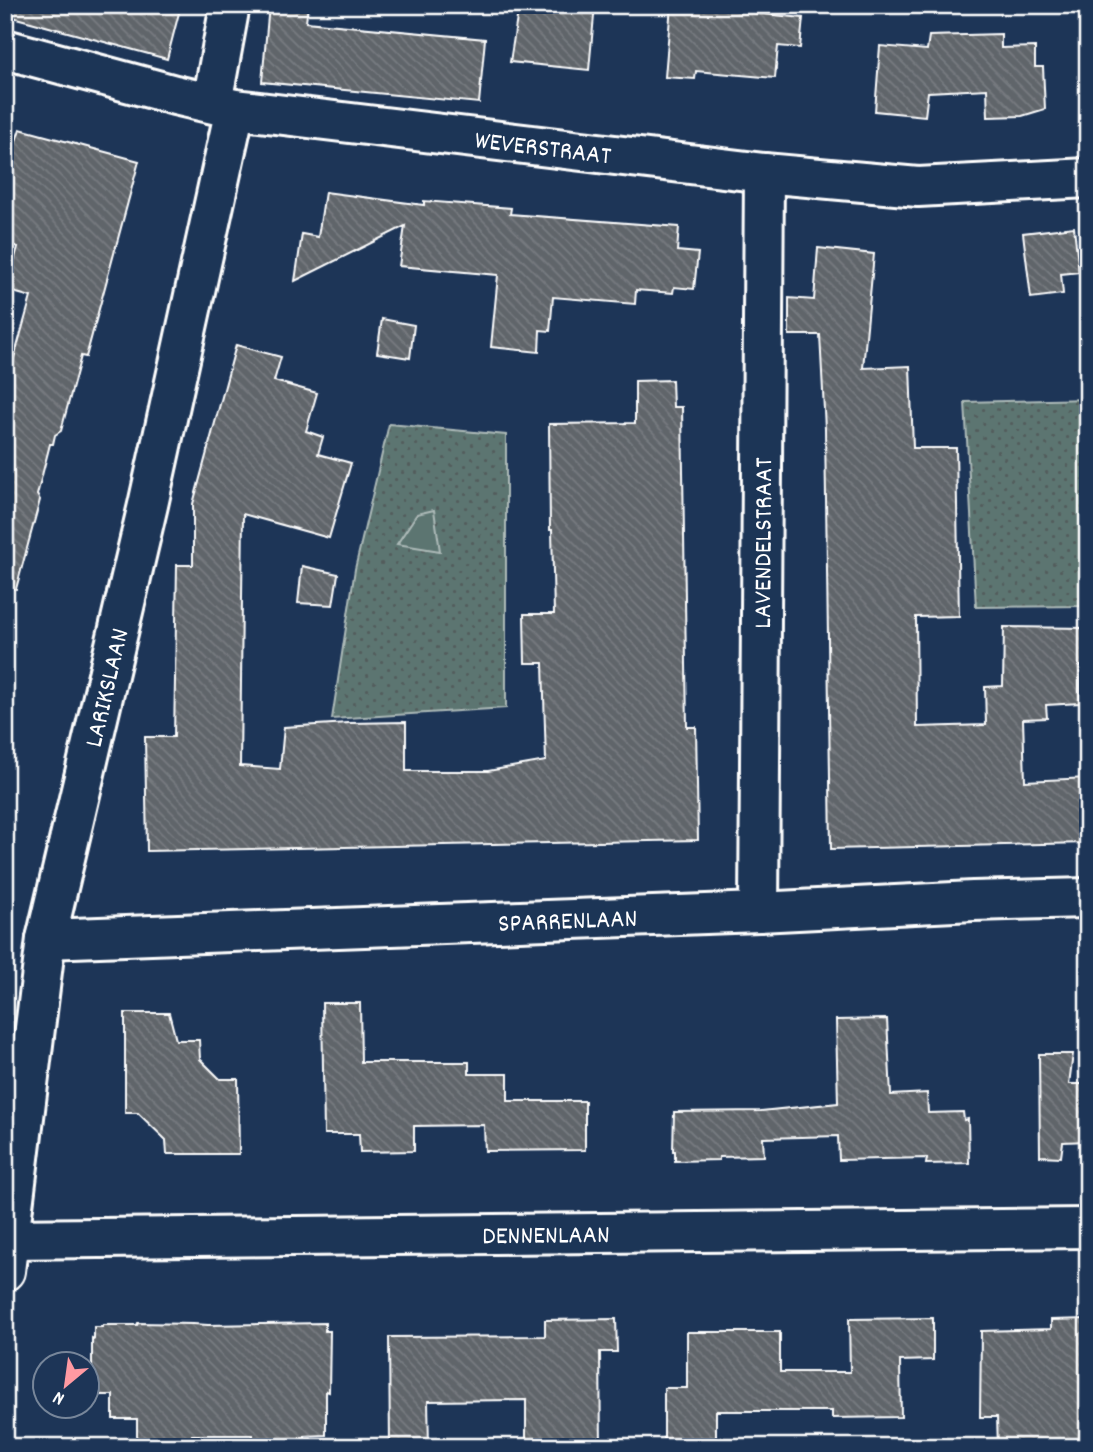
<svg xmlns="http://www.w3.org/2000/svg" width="1093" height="1452" font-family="Dekko,sans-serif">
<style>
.grass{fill:url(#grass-dots);stroke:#adbab8;stroke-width:2}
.green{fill:#5b7471;stroke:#adbab8;stroke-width:2}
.building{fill:url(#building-back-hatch);stroke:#fff;stroke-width:2}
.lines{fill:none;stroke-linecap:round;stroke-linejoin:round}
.street-casing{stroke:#fff;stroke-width:44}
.street{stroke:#1d3557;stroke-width:38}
.labels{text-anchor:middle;stroke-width:6;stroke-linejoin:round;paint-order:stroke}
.street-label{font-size:26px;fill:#fff;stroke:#1d3557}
</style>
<defs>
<pattern id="grass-dots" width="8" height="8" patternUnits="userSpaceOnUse" patternTransform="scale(1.75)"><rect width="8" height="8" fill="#5b7471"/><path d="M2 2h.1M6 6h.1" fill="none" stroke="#525c5b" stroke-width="1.8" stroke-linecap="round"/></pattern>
<pattern id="building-back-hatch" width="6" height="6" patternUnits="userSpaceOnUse" patternTransform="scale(1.75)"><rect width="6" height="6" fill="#60656b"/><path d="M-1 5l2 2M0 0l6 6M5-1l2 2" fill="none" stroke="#787c81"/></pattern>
</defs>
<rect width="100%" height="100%" fill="#1d3557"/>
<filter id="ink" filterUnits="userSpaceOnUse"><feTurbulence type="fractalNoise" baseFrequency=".0143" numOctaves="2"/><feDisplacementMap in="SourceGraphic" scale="14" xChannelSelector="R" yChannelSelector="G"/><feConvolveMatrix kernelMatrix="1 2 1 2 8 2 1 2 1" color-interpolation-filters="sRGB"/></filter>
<g filter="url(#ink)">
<g class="grass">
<polygon points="1088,399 1088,515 1084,606 976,607 965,402"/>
<polygon points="389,424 506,435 506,708 332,719 355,569"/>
</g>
<polygon class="green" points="434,510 440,551 397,544 417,514"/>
<g class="building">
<polygon points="6,5 181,5 167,59 5,15"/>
<polygon points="269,5 308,5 306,22 485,39 479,103 262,82"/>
<polygon points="519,5 595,5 589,70 510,62"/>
<polygon points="671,5 755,6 755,13 803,18 800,48 778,46 775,78 696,71 695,79 665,77"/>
<polygon points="1001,34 1001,48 1035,47 1035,67 1043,67 1045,109 1022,116 988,117 987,89 928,92 925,116 875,111 880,46 927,50 929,36"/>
<polygon points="20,129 139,161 86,357 81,356 61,431 55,435 53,444 50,444 37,495 40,500 16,589 5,588 5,390 31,297 6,290 18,247 5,243 5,174"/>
<polygon points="325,192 424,205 424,201 511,208 510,214 679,227 677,251 698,253 694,289 674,287 673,293 636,290 635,304 553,297 550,331 540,330 539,352 491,347 498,275 399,266 405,226 295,281 302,234 318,237"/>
<polygon points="1074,227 1079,272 1061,274 1063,294 1031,298 1023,233"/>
<polygon points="818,248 874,254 863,368 910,366 913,448 956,448 959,616 916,617 917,727 986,725 985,687 1003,686 1004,627 1088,628 1088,666 1080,666 1080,703 1046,705 1047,718 1023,719 1025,781 1088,778 1088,843 831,849 825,429 820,335 789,335 789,298 814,300"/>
<polygon points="382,319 414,325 410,358 377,353"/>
<polygon points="236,345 281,357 274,381 317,393 306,431 323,437 318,454 351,463 329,538 243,514 240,766 280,769 284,727 349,723 406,722 406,771 488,771 546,761 543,663 525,663 524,614 554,614 552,530 550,530 549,424 635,423 635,381 672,380 673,407 682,407 687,727 696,727 698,840 147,851 145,737 174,737 177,565 193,565 193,504"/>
<polygon points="302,566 338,574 333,605 298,603"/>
<polygon points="322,1003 360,1003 361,1062 469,1062 469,1074 508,1074 508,1101 585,1101 585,1150 485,1151 484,1125 414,1126 414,1151 360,1152 359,1134 324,1134"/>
<polygon points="125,1013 169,1013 176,1040 199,1040 200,1059 220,1079 238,1079 239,1154 167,1154 166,1140 138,1113 125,1113"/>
<polygon points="887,1019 891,1095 927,1093 928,1113 963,1112 964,1120 968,1119 969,1163 926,1164 927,1158 839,1160 838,1136 763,1138 764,1156 719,1157 719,1160 675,1161 675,1151 673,1151 674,1112 761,1111 838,1103 836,1020"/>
<polygon points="1039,1054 1073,1054 1069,1084 1088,1084 1088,1141 1063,1142 1061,1157 1040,1156"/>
<polygon points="933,1318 933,1360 900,1361 901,1417 832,1418 832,1411 716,1411 716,1447 664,1447 664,1388 687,1388 687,1332 780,1332 780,1372 850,1372 849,1319"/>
<polygon points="616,1319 617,1352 600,1352 601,1447 526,1447 526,1400 428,1401 429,1447 390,1447 389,1337 545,1336 545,1320"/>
<polygon points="1088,1319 1088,1381 1083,1381 1084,1447 998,1447 997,1417 980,1417 981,1331 1051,1329 1051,1320"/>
<polygon points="138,1323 193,1324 208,1325 325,1323 325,1331 330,1331 329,1392 326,1391 326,1435 305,1436 305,1447 253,1447 253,1435 192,1435 192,1447 137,1447 137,1419 113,1419 113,1395 92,1395 92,1338 94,1339 94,1327 103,1327 103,1325 137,1325"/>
</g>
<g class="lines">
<g class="street-casing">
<g id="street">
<path id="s1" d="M5,49L175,95L235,109L764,173L918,187L1088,178"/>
<polyline points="212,103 230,5"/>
<path id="s2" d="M759,912L764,173"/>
<path id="s3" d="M46,939L759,912L973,901L1088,898"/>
<path id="s4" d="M5,1239L1088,1228"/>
<path id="s5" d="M5,1271L46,939L148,505L235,109"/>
</g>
</g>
<use href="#street" class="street"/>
</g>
</g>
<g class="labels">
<g class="street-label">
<text dy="9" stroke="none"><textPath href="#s1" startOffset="548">WEVERSTRAAT</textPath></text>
<text dy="9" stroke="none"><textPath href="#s2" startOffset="369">LAVENDELSTRAAT</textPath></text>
<text dy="9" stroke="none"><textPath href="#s5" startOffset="593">LARIKSLAAN</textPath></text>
<text dy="9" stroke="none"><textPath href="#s3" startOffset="522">SPARRENLAAN</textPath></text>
<text dy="9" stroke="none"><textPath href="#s4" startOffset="541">DENNENLAAN</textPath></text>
</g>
</g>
<rect width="1093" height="1452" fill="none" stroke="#1d3557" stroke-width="28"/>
<rect x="14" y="14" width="1065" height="1424" fill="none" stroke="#fff" stroke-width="2.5" filter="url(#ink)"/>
<g transform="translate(66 1385) rotate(209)"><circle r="33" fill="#1d3557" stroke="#77869a" stroke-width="2"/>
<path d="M0-5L12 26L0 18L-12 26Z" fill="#ff9aa2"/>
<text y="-10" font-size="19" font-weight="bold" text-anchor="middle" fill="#ffffff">N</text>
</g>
</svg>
